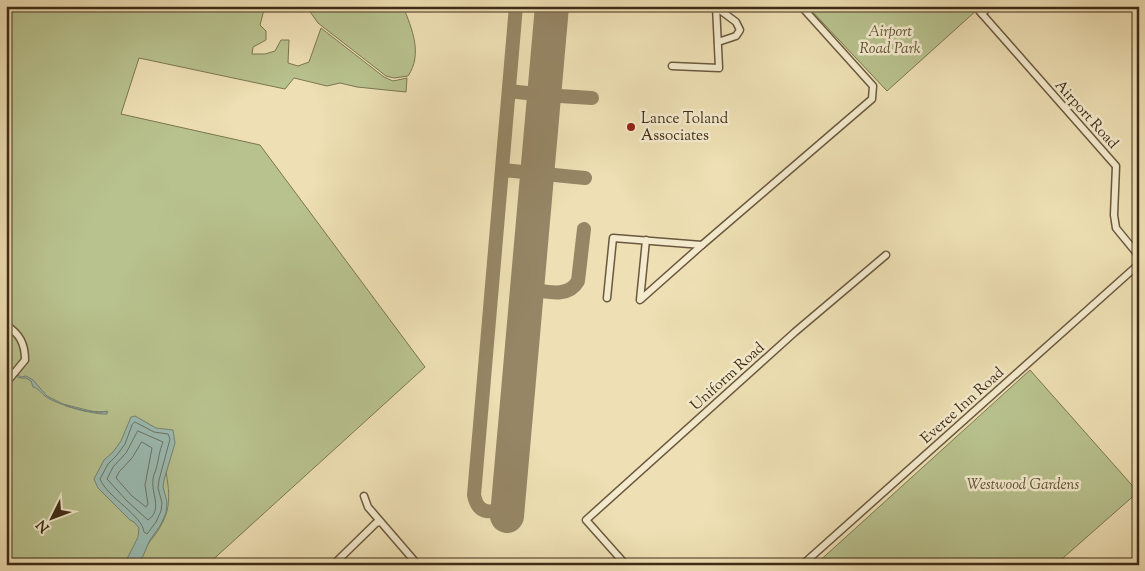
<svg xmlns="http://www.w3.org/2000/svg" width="1145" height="571" font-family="'Sorts Mill Goudy',serif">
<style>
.green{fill:#b8c28e;stroke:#7b7652}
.water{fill:#9bbcb3;stroke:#768274}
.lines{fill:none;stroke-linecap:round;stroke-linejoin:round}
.shore{stroke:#6c7464;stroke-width:1}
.stream{stroke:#768274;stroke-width:1}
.taxiway{stroke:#968665;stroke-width:14}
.runway{stroke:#968665;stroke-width:34}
.minor-casing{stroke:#6a583e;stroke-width:9}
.minor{stroke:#f4ebce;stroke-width:6}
.poi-dot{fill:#8f2418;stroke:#f4ebce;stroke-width:2}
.labels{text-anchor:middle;stroke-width:5;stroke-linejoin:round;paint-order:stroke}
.park-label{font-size:15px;font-style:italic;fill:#5c5134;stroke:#f4ebce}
.street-label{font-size:15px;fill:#3e2b16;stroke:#f4ebce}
.poi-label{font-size:15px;fill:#3e2b16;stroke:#f4ebce;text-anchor:start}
</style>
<rect width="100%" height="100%" fill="#eee0b4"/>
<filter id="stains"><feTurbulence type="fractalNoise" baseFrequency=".004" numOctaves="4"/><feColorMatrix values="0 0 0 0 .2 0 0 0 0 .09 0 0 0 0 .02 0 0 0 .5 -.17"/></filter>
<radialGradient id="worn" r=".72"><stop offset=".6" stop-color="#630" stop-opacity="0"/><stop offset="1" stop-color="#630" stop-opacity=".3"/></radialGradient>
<g class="green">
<polygon points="6,6 265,6 260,25 266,31 266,40 253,47 252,54 265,54 275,51 281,40 289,40 288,63 298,66 309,62 321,28 384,77 393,81 407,78 406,92 357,87 340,83 327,86 294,78 285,89 139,58 121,114 260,145 425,367 207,565 6,565"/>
<path d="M306,6H403C412,29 423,54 408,76L394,78L386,76L318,23Z"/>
<polygon points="807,6 976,6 978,9 887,91"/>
<polygon points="1030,370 1138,492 1055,565 815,565"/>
</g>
<g class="water">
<path d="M6,368L21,377L26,376L33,380L47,396L63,404L99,413L107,411V414C94,415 57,405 45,396C41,393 38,388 33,387L31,381L26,378C19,379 12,375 6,371Z"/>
<polygon points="135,416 156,428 173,430 175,443 164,480 163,487 167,502 166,513 160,526 150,540 139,565 124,565 138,537 139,528 134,522 130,520 98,488 94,479 104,460 113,452 121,441 131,417"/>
</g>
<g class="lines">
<g class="shore">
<path d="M135,422L154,432L168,434L170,439L159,480L158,488L162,503L161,511L156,522L147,534L144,532C142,515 108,498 100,479L108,464L117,455L125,444L132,425Z"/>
<path d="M138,431L163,442C159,451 159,459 156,469C155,473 153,476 153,480C151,493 163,510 148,520L127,501L107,479L113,467L126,453Z"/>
<polygon points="142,442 152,448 145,485 148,504 146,507 132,496 116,478 119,472 132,458"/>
</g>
<g class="stream">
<polyline points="66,406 85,411 108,412"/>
<path d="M148,544C169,518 172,505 166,472"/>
</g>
<g class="taxiway">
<polyline points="509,91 544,95 592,98"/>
<polyline points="502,170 585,178"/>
<path d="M528,289C545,291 568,299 578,281L584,229"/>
<path d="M508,507C492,513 478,516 474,495L516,6"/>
</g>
<polyline class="runway" points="507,516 552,6"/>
<g class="minor-casing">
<g id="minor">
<polyline points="975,6 1116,166 1114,215 1116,228 1139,256"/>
<polyline points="716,7 736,22 740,30 736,36 718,42"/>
<polyline points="982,14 989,6"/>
<polyline points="672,66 719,68 716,6"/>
<polyline points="646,240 640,300 702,245"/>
<polyline points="607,298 613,238 702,245 872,99 873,86 801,6"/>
<path d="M6,325C20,334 25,344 25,360L6,383"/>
<polyline points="364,496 368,507 418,565"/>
<polyline points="333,565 376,523 380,522"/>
<polyline points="626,565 586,520 795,332 886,255"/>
<polyline points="802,565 1139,264"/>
</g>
</g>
<use href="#minor" class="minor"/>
</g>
<circle class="poi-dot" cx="631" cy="127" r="5"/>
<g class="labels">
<g class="park-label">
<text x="890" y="36">Airport<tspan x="890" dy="17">Road Park</tspan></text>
<text x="1023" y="489">Westwood Gardens</text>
</g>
<g class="street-label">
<text transform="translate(1087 114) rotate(48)" y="5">Airport Road</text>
<text transform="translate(727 376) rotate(-42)" y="5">Uniform Road</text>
<text transform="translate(962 405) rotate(-42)" y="5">Everee Inn Road</text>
</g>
<g class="poi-label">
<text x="641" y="123">Lance Toland<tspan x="641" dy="17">Associates</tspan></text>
</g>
</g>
<rect width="1145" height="571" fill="none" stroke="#eee0b4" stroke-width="25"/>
<rect x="8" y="8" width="1130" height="556" fill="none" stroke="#3e2b16" stroke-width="2.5"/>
<rect x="12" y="12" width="1120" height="546" fill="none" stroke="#3e2b16"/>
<g transform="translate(52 518) rotate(228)" stroke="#f4ebce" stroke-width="4" paint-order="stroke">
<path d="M0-4L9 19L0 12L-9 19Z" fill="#3e2b16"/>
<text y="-8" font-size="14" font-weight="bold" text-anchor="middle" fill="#3e2b16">N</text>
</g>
<rect width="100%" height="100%" filter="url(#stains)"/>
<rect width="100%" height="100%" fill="url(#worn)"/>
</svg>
